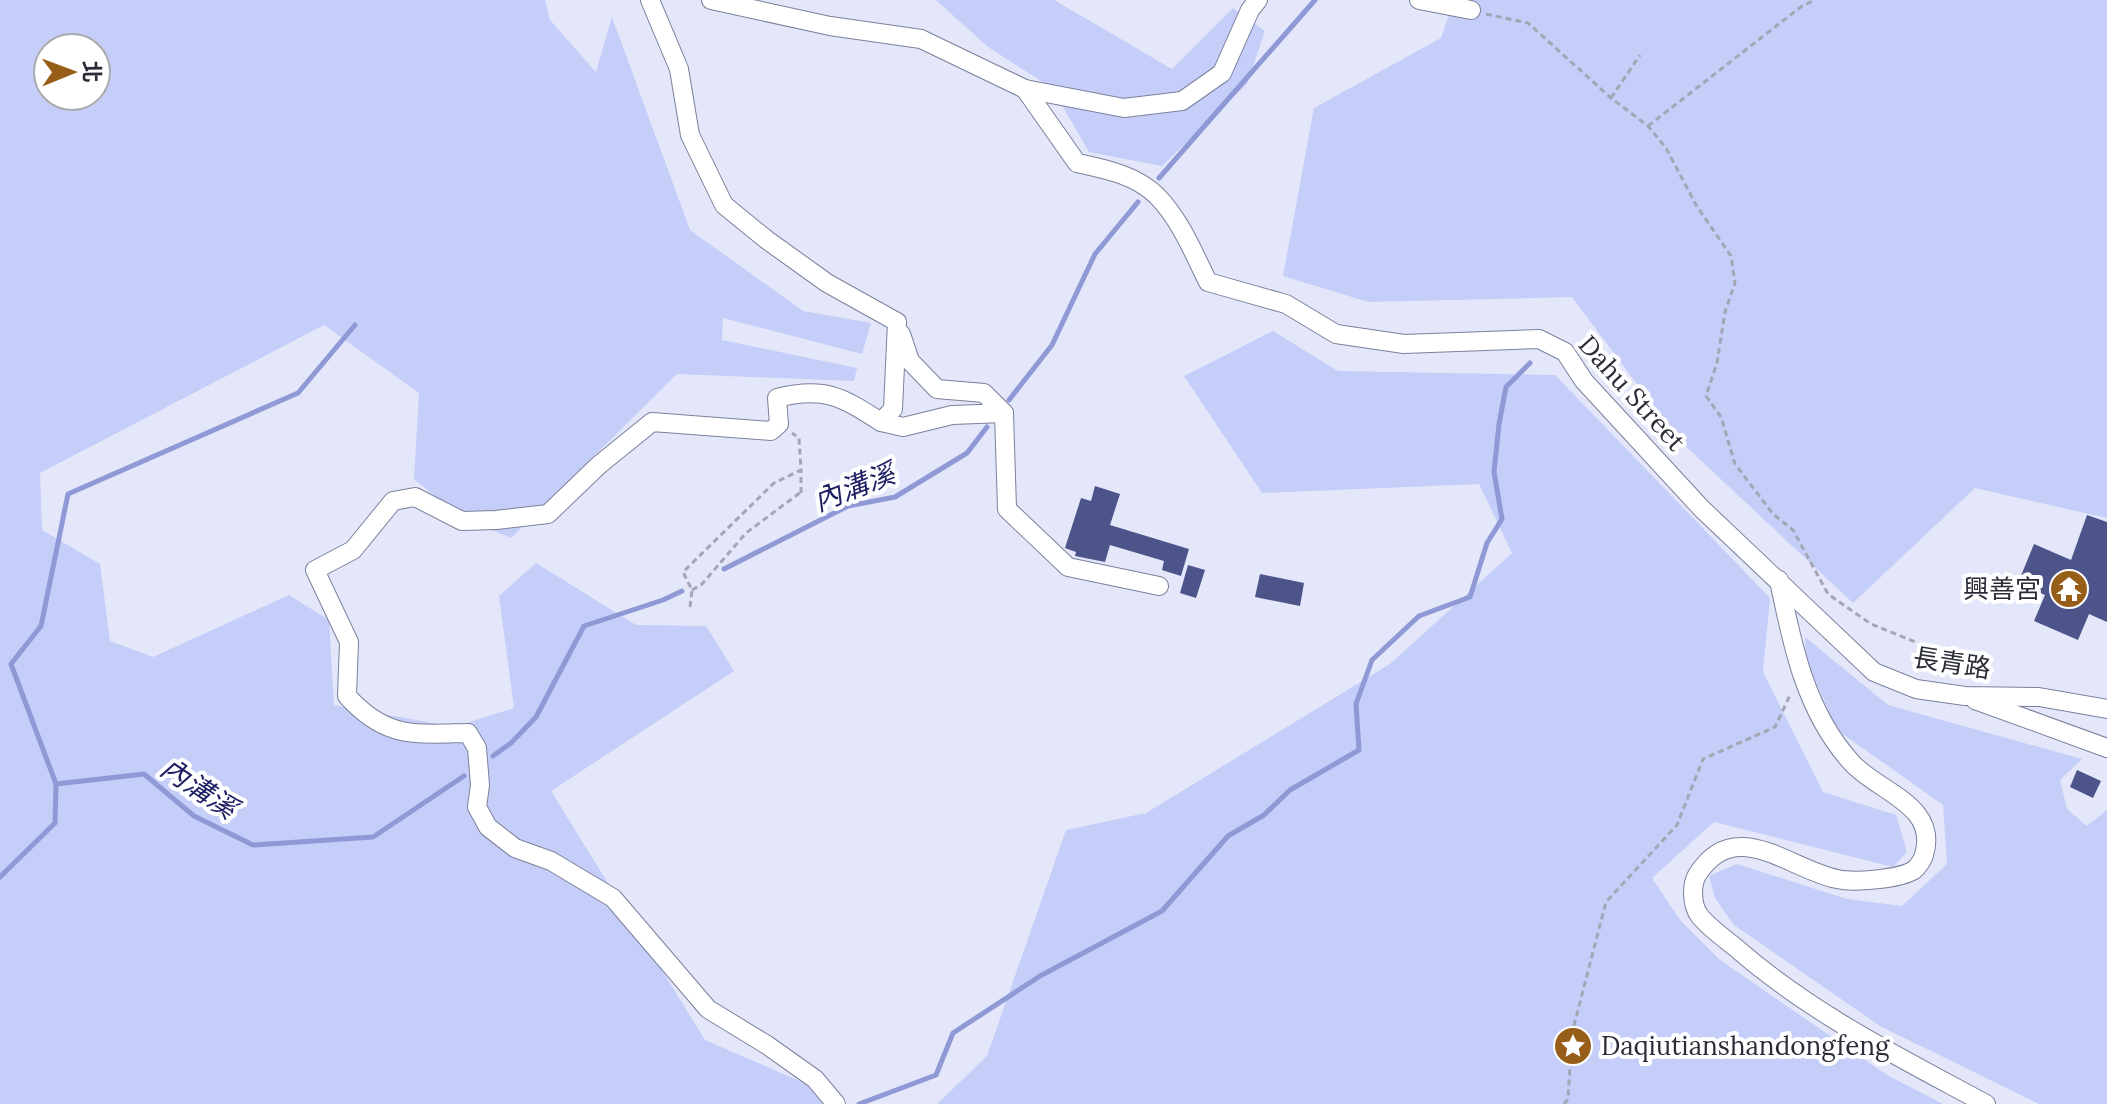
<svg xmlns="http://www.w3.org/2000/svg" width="2107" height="1104" font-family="Lora,'Noto Sans TC',serif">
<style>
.green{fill:#c5cef9;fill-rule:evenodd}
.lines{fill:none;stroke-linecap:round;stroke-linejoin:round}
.stream{stroke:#8e99d5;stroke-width:5}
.building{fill:#4c548a}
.minor-casing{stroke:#7b809c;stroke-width:20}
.path{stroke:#a2a6b5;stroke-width:3;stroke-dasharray:6 4;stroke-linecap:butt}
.minor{stroke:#fff;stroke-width:18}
.labels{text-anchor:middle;stroke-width:8;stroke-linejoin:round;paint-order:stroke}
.street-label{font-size:26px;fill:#2a2d38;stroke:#fff}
.poi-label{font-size:26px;fill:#2a2d38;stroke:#fff;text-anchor:end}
.water-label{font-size:28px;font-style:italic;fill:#1f1f65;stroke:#fff}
</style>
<rect width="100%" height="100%" fill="#e3e7f9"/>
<g class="green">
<path d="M0,0H545L550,20L596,72L612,17L690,230L803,311L871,323L862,354L723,318L722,340L857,368L854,381L677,374L511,538L463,519L414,479L419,393L324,325L40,473L42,530L100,564L110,641L153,657L289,595L329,620L334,705L454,727L514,708L499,596L536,563L636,625L706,626L734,671L551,791L705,1040L823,1091L821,1104H0ZM48,48H96V96H48Z"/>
<polygon points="936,0 1054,0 1172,69 1233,8 1265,31 1247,84 1162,166 1089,152 1052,88 988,47"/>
<polygon points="1454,0 2107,0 2107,518 1975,488 1853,603 1678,439 1572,297 1368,302 1283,276 1314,108 1441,38"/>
<polygon points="1273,331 1338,371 1555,375 1770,598 1763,672 1823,792 1896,815 1907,852 1893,867 1714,822 1652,878 1680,920 1720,960 1887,1075 1943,1104 937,1104 987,1056 1066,830 1146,813 1390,664 1512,553 1479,484 1262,493 1184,376"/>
<polygon points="1805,637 1888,705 2082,759 2060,780 2067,809 2087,826 2107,810 2107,1104 2039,1104 1880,1026 1734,925 1715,898 1709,876 1737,864 1847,899 1902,906 1947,864 1943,805 1837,730 1806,659"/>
</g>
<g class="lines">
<g class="stream">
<polyline points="1159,178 1315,0"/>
<polyline points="1009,400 1052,345 1095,254 1138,202"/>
<polyline points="724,569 848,506 895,497 967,453 987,427"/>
<polyline points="493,756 511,743 536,717 584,626 663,600 682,591"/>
<polyline points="56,784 144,774 194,816 253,845 373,837 464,776"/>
<polyline points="0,877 55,823 56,784 11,664 41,626 68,494 298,393 355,325"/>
<polyline points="859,1104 936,1075 953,1033 1040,976 1162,911 1228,836 1264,815 1290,790 1359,750 1356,704 1372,660 1419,616 1470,597 1487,543 1502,519 1494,472 1499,424 1506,387 1530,363"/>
</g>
</g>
<g class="building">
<polygon points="1095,486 1120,494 1110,525 1189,549 1181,576 1162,570 1164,561 1110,545 1105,562 1075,556 1076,552 1065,548 1081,498 1091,501"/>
<polygon points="2087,515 2107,522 2107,622 2089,614 2078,640 2034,621 2045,595 2018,583 2034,544 2071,560"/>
<polygon points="1188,565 1205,570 1196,598 1180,593"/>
<polygon points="1260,574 1304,583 1300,606 1255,597"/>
<polygon points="2077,770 2101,781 2093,798 2070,787"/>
</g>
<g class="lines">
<g class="minor-casing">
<g id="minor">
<path d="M650,0L679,69L690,135L724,205L767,240L827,283L897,322L893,409L881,422C842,397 825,386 777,398L779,424L771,431L652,422L599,465L548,514L496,520L462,521L415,497L393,501L353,550L315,570L349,642L347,696C386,739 414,734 468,733L477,748L480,785L477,807L488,827L515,848L551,861L613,898L708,1009L767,1045L815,1079L836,1104"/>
<path d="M711,0L830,26L921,39L1025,89L1077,163C1105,169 1136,175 1157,196C1180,219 1194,254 1208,282L1286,304L1336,334L1404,344L1539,339L1565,352L1584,381L1702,509L1874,672L1916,689L1965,696L2039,697L2107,709"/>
<polyline points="1419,0 1471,10"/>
<polyline points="1025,89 1124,108 1182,101 1222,73 1250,10 1258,0"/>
<polyline points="901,334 910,361 937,389 984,393 1004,413 1007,509 1068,567 1159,586"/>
<polyline points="881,422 903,427 952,415 1004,413"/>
<path d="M1779,580C1792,645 1806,713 1852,763C1878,792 1939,805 1924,855C1923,859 1918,867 1914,870C1900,879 1854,883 1837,879C1790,870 1735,814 1697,875C1691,886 1692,905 1699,915C1708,927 1724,938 1735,947C1810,1013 1899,1057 1986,1104"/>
<polyline points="1975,700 2107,748"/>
</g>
</g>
<g class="path">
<polyline points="1486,14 1528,23 1611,98 1648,126 1666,148 1696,205 1731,256 1735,283 1725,312 1717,363 1706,396 1721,417 1735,464 1773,514 1793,530 1828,594 1871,624 1985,670"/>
<polyline points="1611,98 1640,55"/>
<polyline points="1648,126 1802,6 1815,0"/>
<polyline points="801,493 801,470"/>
<polyline points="692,590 702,584 746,533 801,492"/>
<polyline points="690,607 692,590 683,572 774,483 801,470 799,438 792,433"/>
<polyline points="1564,1104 1568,1099 1572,1033 1606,902 1677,825 1703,759 1775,727 1791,693"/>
</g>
<use href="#minor" class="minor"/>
</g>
<defs>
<g id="temple-disc" transform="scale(2)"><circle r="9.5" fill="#965e18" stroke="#fff"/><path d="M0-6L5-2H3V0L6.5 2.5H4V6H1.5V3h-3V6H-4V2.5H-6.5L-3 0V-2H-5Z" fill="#fff"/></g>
<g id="sight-disc" transform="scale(2)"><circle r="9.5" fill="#965e18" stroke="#fff"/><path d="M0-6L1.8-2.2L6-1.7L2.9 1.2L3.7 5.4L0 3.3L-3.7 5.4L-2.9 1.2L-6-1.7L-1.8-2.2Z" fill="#fff"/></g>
</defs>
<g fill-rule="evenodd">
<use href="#temple-disc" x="2069" y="589"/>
<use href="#sight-disc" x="1573" y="1046"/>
</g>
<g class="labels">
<g class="street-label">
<text transform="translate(1632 393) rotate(48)" y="9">Dahu Street</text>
<text transform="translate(1952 663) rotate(9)" y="9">長青路</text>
</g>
<g class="poi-label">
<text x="2041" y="598">興善宮</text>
<text x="1601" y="1055" text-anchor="start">Daqiutianshandongfeng</text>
</g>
<g class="water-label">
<text transform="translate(854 487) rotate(-21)" y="10">內溝溪</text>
<text transform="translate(199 788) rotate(34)" y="10">內溝溪</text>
</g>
</g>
<g transform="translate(72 72) rotate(89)"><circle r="38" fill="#ffffff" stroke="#aaabaf" stroke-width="2"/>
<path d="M0-6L14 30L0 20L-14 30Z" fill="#965e18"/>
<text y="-12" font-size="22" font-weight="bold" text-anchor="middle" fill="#2a2d38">北</text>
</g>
</svg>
